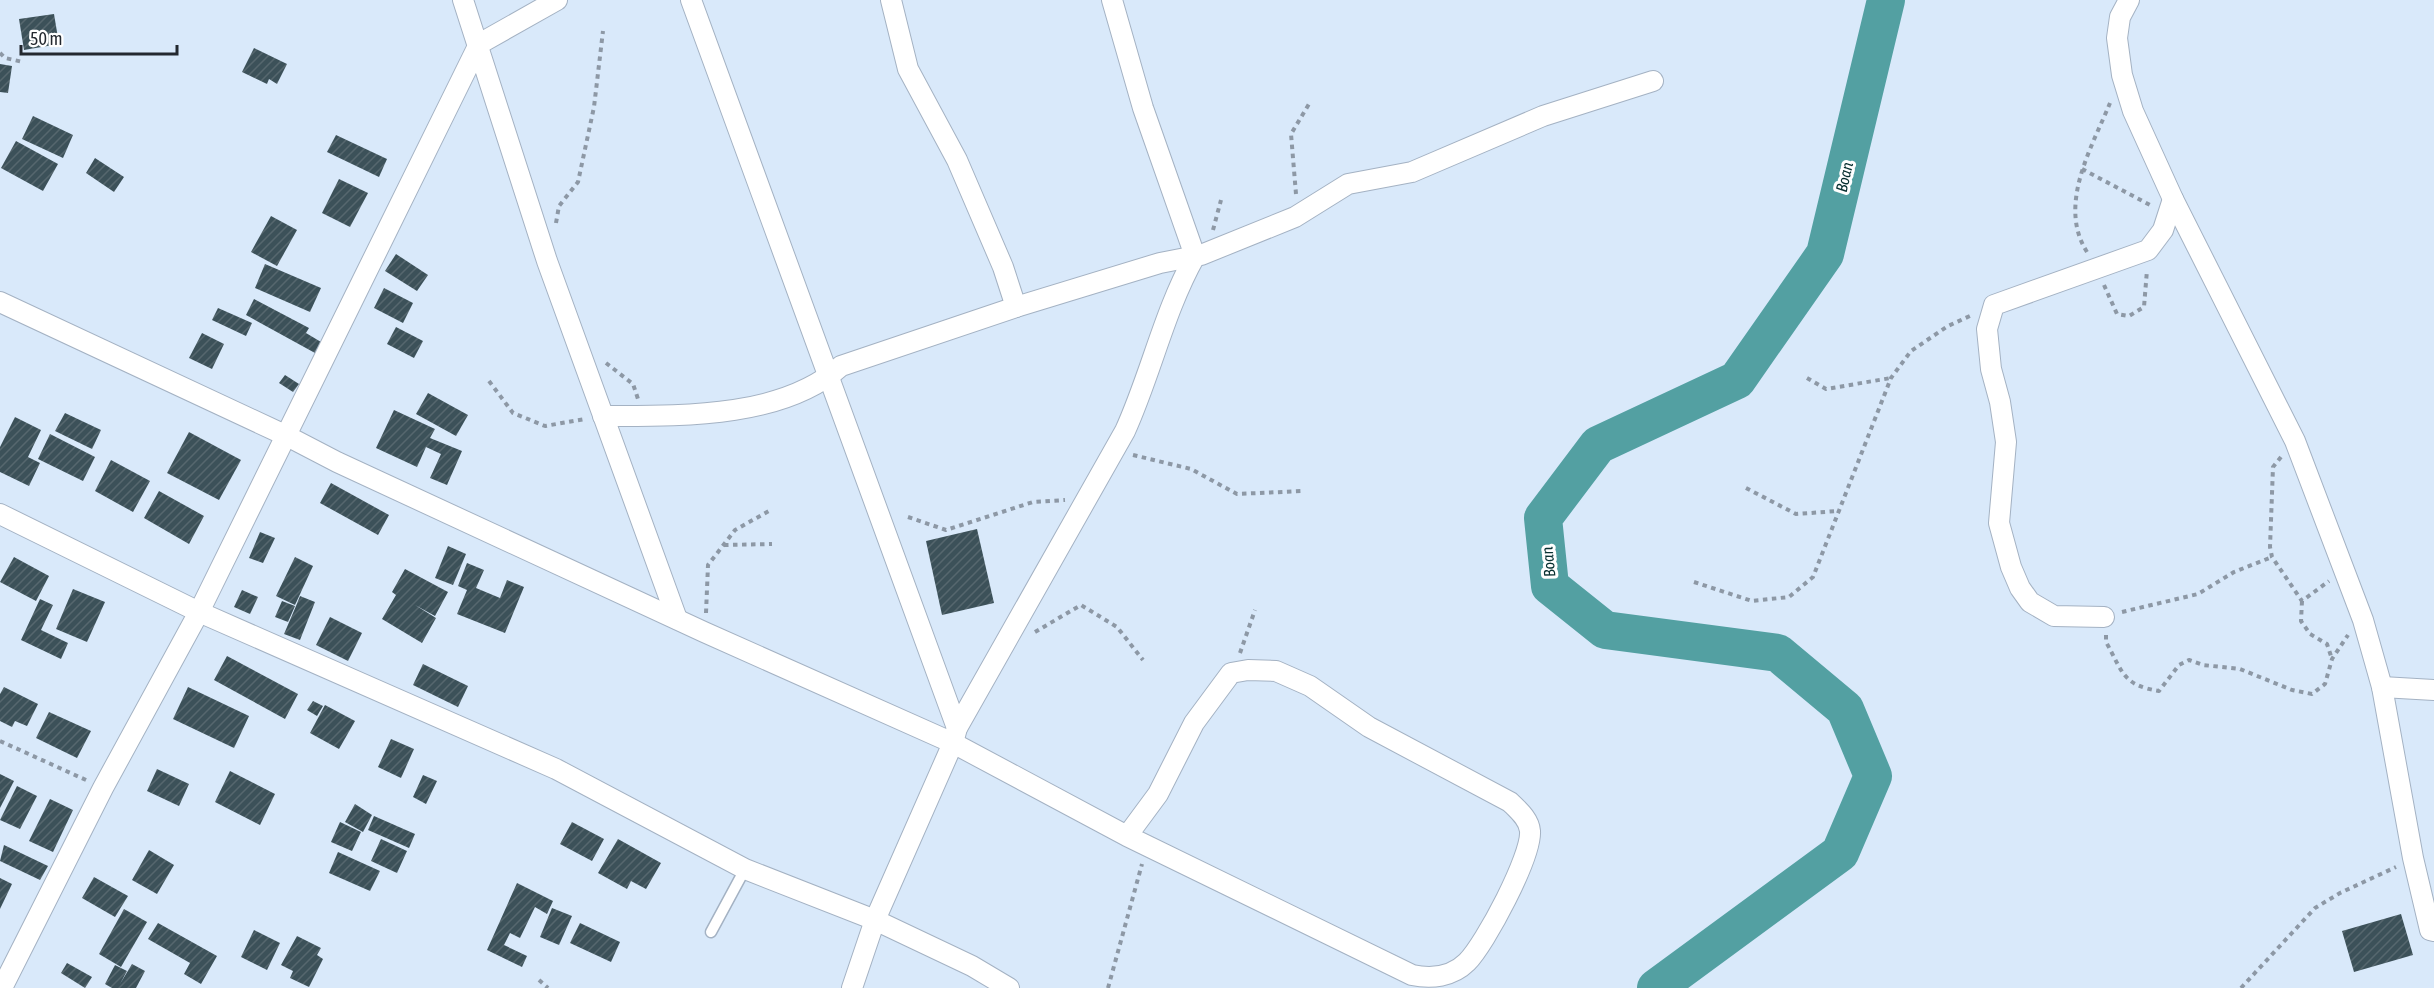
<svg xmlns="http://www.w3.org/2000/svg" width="2434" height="988" font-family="'Asap Condensed',sans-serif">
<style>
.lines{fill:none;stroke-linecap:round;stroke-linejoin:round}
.river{stroke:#53a0a2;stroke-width:38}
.building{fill:url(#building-hatch)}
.lane-casing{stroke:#a4b2c3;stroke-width:13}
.street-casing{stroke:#a4b2c3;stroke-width:22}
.path{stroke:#8d98a5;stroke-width:4;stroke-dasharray:4.5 4.5;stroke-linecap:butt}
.lane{stroke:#fff;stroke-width:10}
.street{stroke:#fff;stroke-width:20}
.labels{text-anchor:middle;stroke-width:6;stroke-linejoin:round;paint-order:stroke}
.water-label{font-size:16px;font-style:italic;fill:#083031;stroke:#fff}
</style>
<defs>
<pattern id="building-hatch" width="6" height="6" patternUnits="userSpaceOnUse" patternTransform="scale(1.5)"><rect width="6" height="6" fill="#3c5159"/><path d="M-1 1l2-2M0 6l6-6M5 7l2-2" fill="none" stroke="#56676e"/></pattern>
</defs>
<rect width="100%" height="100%" fill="#d9e9fa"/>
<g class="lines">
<polyline class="river" points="1656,988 1840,853 1873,776 1845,709 1778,653 1605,630 1550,586 1543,518 1598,445 1737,380 1825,254 1886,0"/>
</g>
<g class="building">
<polygon points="54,14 59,44 24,50 19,19"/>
<polygon points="254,48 287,64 277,84 269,79 267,84 242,72"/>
<polygon points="0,64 12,66 8,93 0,92"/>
<polygon points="33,116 73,135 63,158 22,139"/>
<polygon points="336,135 387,159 379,177 327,152"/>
<polygon points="16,141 58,164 43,191 1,168"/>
<polygon points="95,158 124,177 114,192 86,173"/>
<polygon points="339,179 368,193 350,227 322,213"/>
<polygon points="271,216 297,230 277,266 251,252"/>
<polygon points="396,254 428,275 417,291 385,271"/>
<polygon points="265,264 321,288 310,312 255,288"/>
<polygon points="384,288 413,303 403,323 374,308"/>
<polygon points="254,299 309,328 306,333 321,342 315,353 246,315"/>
<polygon points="218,308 252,323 246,336 212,320"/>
<polygon points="396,327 423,341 414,358 387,344"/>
<polygon points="202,333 224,344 212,369 189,358"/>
<polygon points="285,375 299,384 293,392 279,383"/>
<polygon points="428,393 468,415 456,436 416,414"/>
<polygon points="394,410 435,429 430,438 462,451 447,485 430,478 441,454 426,447 417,467 376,448"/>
<polygon points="65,413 101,430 92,449 55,431"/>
<polygon points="15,417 41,430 28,457 40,463 29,486 0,472 0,447"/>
<polygon points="189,432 241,460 219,500 167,473"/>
<polygon points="50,434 95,457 83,481 38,459"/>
<polygon points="111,460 150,481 133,512 95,491"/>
<polygon points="331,483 389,515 378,535 320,503"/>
<polygon points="159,491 204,516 189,544 144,518"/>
<polygon points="977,529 994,603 942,615 926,541"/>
<polygon points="260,532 275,538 263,563 249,558"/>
<polygon points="448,546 466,554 453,585 435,578"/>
<polygon points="14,557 49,576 36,601 0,582"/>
<polygon points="295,557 313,566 295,605 276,596"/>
<polygon points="467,563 484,570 476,588 500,598 507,580 524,587 505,633 457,614 467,590 458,586"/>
<polygon points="405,569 448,592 435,616 415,605 436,618 422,643 382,619 396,595 392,592"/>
<polygon points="73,589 105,602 87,642 56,629"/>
<polygon points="242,590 258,597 250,614 234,607"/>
<polygon points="300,596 315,602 300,640 284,634 296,606 298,607 296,606"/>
<polygon points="40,599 53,605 41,630 68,643 61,659 21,640"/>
<polygon points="282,601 295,606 288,622 275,617"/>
<polygon points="330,617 362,633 348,661 316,645"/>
<polygon points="227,656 298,694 285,719 214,680"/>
<polygon points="423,664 468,686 458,707 413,685"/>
<polygon points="4,687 38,704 27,726 15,721 12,727 0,721 0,694"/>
<polygon points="188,687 249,716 234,748 173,719"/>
<polygon points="313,701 323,706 317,716 307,710"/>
<polygon points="325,705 355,721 339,749 310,733"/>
<polygon points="49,712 91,731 77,758 36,738"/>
<polygon points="391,739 414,749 401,778 378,767"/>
<polygon points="157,769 189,784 179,806 147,791"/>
<polygon points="230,771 275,794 260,825 215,802"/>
<polygon points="0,774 14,781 0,808"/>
<polygon points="423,775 437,781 426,804 413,797"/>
<polygon points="17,786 37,796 20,829 0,820"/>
<polygon points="50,799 73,810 53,852 29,841"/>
<polygon points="355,804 372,815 363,832 345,822"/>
<polygon points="374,816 415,834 409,848 368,830"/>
<polygon points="340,822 361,832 352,851 331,842"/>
<polygon points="572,822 604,839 592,861 560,844"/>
<polygon points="381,839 407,851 397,873 371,861"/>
<polygon points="618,839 661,863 646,889 631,881 627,889 598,873"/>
<polygon points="4,845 48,866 40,880 0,861"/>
<polygon points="149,850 174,865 157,894 132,880"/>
<polygon points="338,852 380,871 370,891 329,873"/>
<polygon points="94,877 128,896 115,917 82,898"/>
<polygon points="0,878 12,884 0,909"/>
<polygon points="517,883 553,901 547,914 535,907 520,938 510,933 504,945 527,956 522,967 487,950"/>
<polygon points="552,908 572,916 559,945 540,937"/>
<polygon points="124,909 147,922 121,967 99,954"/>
<polygon points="2401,914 2413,955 2354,972 2342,931"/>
<polygon points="158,923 217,956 201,984 184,974 190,963 148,939"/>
<polygon points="580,923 620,942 611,962 570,943"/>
<polygon points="254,930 280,943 267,970 241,957"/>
<polygon points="297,936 321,948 317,955 323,959 309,987 290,978 293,971 281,965"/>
<polygon points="67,963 92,977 85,988 61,973"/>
<polygon points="132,964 145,971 136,988 112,988 105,984 115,965 127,971 120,984"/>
</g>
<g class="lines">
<g class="lane-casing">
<polyline id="lane" points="711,932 745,869"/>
</g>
<g class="street-casing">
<g id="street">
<polyline points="463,0 547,261 677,619"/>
<polyline points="691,0 957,728"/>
<polyline points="2129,0 2120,17 2117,38 2122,75 2133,111 2173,199 2295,441 2363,620 2382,687 2413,858 2430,930 2434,931"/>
<path d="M0,302L287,436L337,462L704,632L953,743L1127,836L1412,975C1431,979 1452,977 1467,962C1485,944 1532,856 1530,831C1529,819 1518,810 1510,802L1369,727L1310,686L1276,671L1248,670L1231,673L1194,723L1158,794L1127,836"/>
<polyline points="1016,307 1160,263 1201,255 1295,217 1348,184 1412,172 1543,116 1653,81"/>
<path d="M603,416C678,416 782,419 841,366L1016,307L1003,267L957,160L908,69L891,0"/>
<polyline points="0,514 199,612 556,769 745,869 875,920 972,966 1009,988"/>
<polyline points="2104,617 2054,616 2030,602 2020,588 2011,567 1999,523 2006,442 2000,402 1991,369 1987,329 1994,305 2148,250 2163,230 2173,199"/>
<polyline points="2382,687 2434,690"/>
<polyline points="2,988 103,788 199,612 479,44 557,0"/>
<path d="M852,988L875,920L953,743L957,728L1125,431C1151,374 1164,311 1195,256L1143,108L1112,0"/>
</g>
</g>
<g class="path">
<polyline points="0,53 5,58 23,62"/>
<polyline points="2082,169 2152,206"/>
<polyline points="1296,194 1291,134 1309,104"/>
<polyline points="556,223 559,206 578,182 594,107 603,31"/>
<polyline points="1213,230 1221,200"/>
<path d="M2087,252C2057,205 2092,147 2110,103"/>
<polyline points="2104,285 2117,314 2129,316 2144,307 2147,270"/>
<polyline points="606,363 633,384 638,399"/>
<polyline points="1807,378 1826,389 1891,378"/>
<polyline points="489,381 513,413 545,426 585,419"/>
<polyline points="1133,455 1191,469 1237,494 1303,491"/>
<polyline points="2281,457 2273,467 2270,547 2272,557 2302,601 2329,581"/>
<polyline points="1746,488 1796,514 1838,511"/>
<polyline points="908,517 946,530 1033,502 1065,500"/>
<polyline points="724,545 772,544"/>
<polyline points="1694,582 1752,601 1789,597 1813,577 1891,378 1911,351 1948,326 1972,315"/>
<polyline points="2302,601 2301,621 2310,634 2327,644 2332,659"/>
<polyline points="2122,612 2198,594 2234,572 2272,557"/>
<polyline points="706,613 708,565 735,530 769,511"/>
<polyline points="1035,632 1081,605 1117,627 1143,660"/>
<path d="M2106,635V642C2123,672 2122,685 2159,691L2179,665L2189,660L2203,665L2240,669L2292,690L2312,694L2325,684L2332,659L2348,635"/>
<polyline points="1240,653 1255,610"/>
<polyline points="0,741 86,780"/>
<polyline points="539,980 548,988"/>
<polyline points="1108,988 1142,864"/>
<polyline points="2241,988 2315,908 2340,893 2396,867"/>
</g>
<use href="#lane" class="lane"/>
<use href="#street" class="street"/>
</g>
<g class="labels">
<g class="water-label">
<text transform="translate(1844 177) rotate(-77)" y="6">Boan</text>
<text transform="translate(1548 562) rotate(-96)" y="6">Boan</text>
</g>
</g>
<path d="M21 45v9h156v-9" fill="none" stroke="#23282f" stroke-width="3"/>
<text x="30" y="45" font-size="18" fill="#23282f" stroke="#ffffff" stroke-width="4.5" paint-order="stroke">50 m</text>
</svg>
